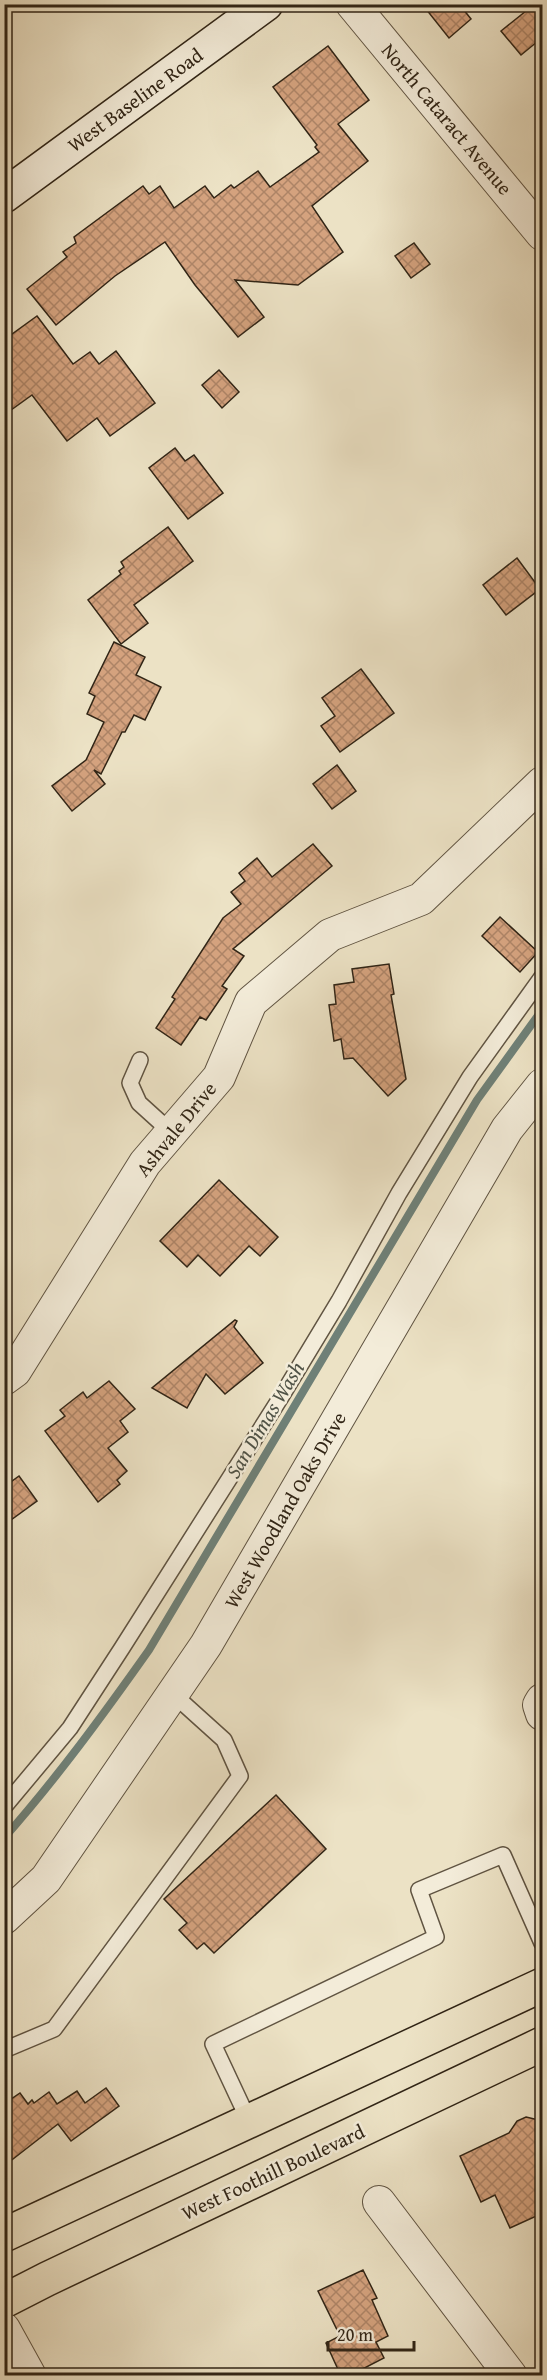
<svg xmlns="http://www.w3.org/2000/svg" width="547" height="2380" font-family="'Gentium Book Plus',serif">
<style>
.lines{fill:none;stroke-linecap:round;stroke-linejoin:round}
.stream{stroke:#6f8077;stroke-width:8}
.building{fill:url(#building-cross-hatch);stroke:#312516;stroke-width:1.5}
.lane-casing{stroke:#605442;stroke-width:18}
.street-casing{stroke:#605442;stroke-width:34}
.secondary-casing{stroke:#312516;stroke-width:36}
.primary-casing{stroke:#312516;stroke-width:36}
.lane{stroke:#f3ecd9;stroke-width:15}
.street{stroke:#f3ecd9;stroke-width:32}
.secondary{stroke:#f3ecd9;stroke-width:33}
.primary{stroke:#ece2c5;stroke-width:33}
.labels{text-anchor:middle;stroke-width:5;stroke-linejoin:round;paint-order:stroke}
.street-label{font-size:20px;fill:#312516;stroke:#f3ecd9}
.water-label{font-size:21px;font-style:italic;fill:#505347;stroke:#f3ecd9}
</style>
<defs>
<pattern id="building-cross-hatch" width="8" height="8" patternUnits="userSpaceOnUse" patternTransform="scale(1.5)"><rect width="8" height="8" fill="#d4a27e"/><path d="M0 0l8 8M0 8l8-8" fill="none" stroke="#ad8466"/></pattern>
</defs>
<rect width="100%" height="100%" fill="#ece2c5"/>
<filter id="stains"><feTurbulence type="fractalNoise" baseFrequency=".00333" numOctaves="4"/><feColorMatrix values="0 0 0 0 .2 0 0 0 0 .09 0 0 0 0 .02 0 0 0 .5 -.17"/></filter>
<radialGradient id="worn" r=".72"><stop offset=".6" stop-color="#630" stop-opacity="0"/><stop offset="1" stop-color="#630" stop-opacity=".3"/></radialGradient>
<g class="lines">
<path class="stream" d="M4,1838C57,1778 103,1715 149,1650L477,1100L542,1010"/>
</g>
<g class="building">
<polygon points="422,4 459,4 471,19 449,38"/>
<polygon points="531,7 543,20 543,37 521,55 501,31"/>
<polygon points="328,46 369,100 338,124 368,161 312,206 343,252 298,285 235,280 264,317 238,337 195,285 165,242 115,276 56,325 27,289 67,257 63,252 76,243 74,237 143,186 149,194 160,186 174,208 205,186 214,198 231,185 234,188 258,171 270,187 319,152 315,147 317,145 273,87"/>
<polygon points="414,243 430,264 411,278 395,256"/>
<polygon points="37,316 73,364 90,352 99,364 116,351 155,403 110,436 97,418 67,441 32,395 4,415 4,340"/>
<polygon points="219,370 239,392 222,408 202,385"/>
<polygon points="175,448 185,461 194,455 223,493 188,519 149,468"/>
<polygon points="168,527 193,561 134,605 148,623 121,644 88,600 121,574 119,571 124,567 121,562"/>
<polygon points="517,558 540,589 506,615 483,585"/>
<polygon points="114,642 145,657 136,675 161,687 145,720 134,715 125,732 122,732 101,774 94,770 105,784 72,811 52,786 86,760 104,722 87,714 95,696 89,693"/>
<polygon points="361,669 394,713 340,752 321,726 335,716 322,698"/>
<polygon points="337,765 356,791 332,809 313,784"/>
<polygon points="313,844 332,866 233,949 244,956 222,986 227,989 206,1020 200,1017 181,1045 156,1028 175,999 172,997 223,918 241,904 231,892 245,881 239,873 257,858 272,877"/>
<polygon points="500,917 538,952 520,972 482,936"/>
<polygon points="389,964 394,994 391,995 406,1079 388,1096 353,1058 344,1059 341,1039 334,1041 329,1005 336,1004 334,985 354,982 352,969"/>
<polygon points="219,1180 278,1237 260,1256 249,1246 220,1276 198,1255 187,1267 160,1241"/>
<polygon points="235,1320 237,1321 234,1327 263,1363 225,1394 206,1374 187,1408 152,1388"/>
<polygon points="109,1381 135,1409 120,1421 128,1432 108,1448 127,1471 117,1480 120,1484 98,1502 45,1431 65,1416 60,1410 83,1392 87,1398"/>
<polygon points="19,1476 37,1501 4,1525 4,1487"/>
<polygon points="276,1795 326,1849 214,1953 204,1943 197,1949 179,1930 187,1923 164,1899"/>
<polygon points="106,2088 119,2106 71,2141 58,2124 4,2166 4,2104 20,2093 28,2104 32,2100 34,2103 49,2092 57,2104 77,2091 85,2103"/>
<polygon points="526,2117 543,2121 543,2213 510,2228 495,2195 481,2202 460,2156 509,2133 517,2121"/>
<polygon points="363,2270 377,2298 372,2300 388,2336 376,2342 384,2358 349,2376 341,2376 326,2343 340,2336 318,2291"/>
</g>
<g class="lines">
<g class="lane-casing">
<g id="lane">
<polyline points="140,1060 130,1083 139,1103 171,1132"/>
<polyline points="4,1807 70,1728 122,1648 281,1397 339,1301 399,1193 470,1077 542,977"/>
<polyline points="4,2050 54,2029 240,1776 224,1740 173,1694"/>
<polyline points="249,2121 213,2044 436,1937 419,1890 503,1855 542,1943"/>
</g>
</g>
<g class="street-casing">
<g id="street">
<polyline points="352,4 542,234"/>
<polyline points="4,1379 15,1371 145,1163 219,1077 251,1002 330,935 421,899 542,783"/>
<polyline points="542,1700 539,1705 542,1714"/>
<polyline points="4,1918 46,1879 206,1645 507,1129 542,1085"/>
<polyline points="379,2202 511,2376"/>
<polyline points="4,2329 30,2376"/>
</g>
</g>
<g class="secondary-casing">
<polyline id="secondary" points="4,196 266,4"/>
</g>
<g class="primary-casing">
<g id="primary">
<polyline points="4,2235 542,1985"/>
<polyline points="4,2301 47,2279 542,2044"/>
</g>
</g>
<use href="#lane" class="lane"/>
<use href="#street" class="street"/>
<use href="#secondary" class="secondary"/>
<use href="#primary" class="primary"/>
</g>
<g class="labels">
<g class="street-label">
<text transform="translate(135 100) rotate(-36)" y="7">West Baseline Road</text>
<text transform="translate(447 119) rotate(50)" y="7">North Cataract Avenue</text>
<text transform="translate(176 1129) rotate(-51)" y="7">Ashvale Drive</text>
<text transform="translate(285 1510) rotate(-60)" y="7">West Woodland Oaks Drive</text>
<text transform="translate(273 2172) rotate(-25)" y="7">West Foothill Boulevard</text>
</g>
<g class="water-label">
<text transform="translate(265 1420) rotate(-59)" y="7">San Dimas Wash</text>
</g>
</g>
<rect width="547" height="2380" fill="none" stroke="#ece2c5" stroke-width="24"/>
<rect x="6" y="6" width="535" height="2368" fill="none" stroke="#312516" stroke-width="3"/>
<rect x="12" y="12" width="523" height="2356" fill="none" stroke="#312516" stroke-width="1.5"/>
<path d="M328 2341v9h86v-9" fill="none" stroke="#312516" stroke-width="3"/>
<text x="337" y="2341" font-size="18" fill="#312516" stroke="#f3ecd9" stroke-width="4.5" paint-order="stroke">20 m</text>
<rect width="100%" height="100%" filter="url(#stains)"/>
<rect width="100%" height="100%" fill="url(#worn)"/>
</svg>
